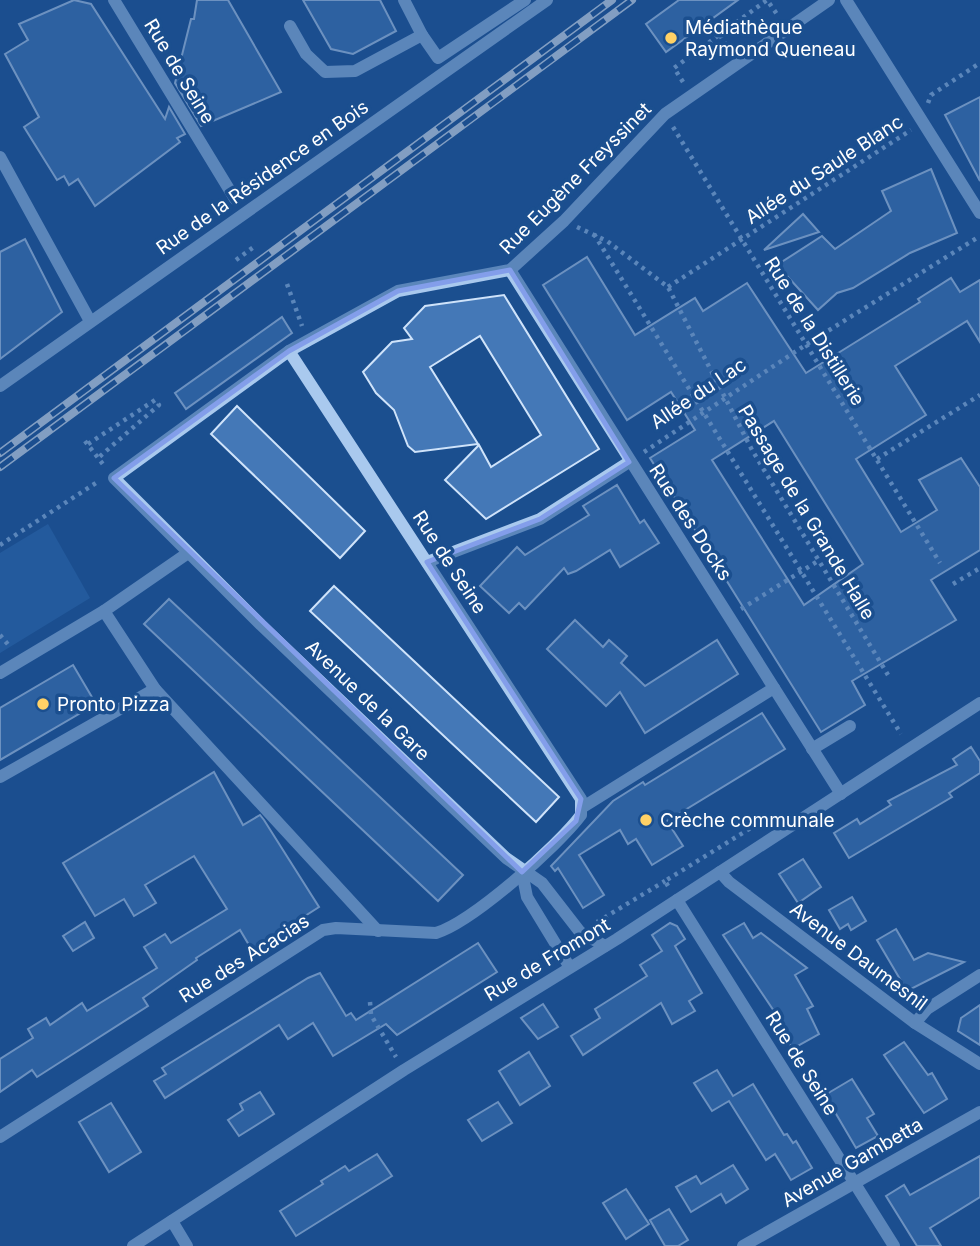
<svg xmlns="http://www.w3.org/2000/svg" width="980" height="1246" font-family="Inter,sans-serif">
<style>
.green{fill:#2e69ad}
.building{fill:#4478b7;stroke:#cfe3fa;stroke-width:2;fill-rule:evenodd}
.lines{fill:none;stroke-linecap:round;stroke-linejoin:round}
.path{stroke:#a9c9ee;stroke-width:4.5;stroke-dasharray:3.5 5;stroke-linecap:butt}
.minor{stroke:#a9c9ee;stroke-width:12}
.rail-casing{stroke:#fff;stroke-width:8}
.rail{stroke:#1b4f8f;stroke-width:5;stroke-dasharray:16;stroke-linecap:butt}
.marked{fill:none;stroke:#839eea;stroke-width:5;stroke-linejoin:round}
.poi-dot{fill:#ffd166;stroke:#1b4f8f;stroke-width:2.5}
.labels{text-anchor:middle;stroke-width:7;stroke-linejoin:round;paint-order:stroke}
.poi-label{font-size:19px;fill:#fff;stroke:#1b4f8f;text-anchor:start}
.street-label{font-size:19px;fill:#fff;stroke:#1b4f8f}
</style>
<rect width="100%" height="100%" fill="#1b4f8f"/>
<polygon class="green" points="48,524 90,598 0,653 0,553"/>
<g class="building">
<polygon points="74,0 91,4 165,119 169,107 185,134 177,138 180,142 95,206 78,179 69,185 64,176 57,180 24,127 39,117 5,54 28,40 19,24"/>
<polygon points="197,0 228,0 281,92 201,126 175,83 191,19 194,19"/>
<polygon points="303,0 380,0 396,31 353,54 331,49"/>
<polygon points="679,0 738,0 666,52 646,24"/>
<polygon points="980,97 980,181 945,115"/>
<polygon points="931,169 957,233 910,253 853,288 837,293 818,310 777,265 822,236 835,249 891,211 882,191"/>
<polygon points="803,214 819,232 764,250"/>
<polygon points="25,239 62,312 0,359 0,252"/>
<path d="M587,257L635,335L695,298L703,311L747,283L806,373L920,302L918,299L951,278L960,292L980,280V342L967,321L895,366L926,415L856,459L901,532L937,510L919,480L961,458L980,487V550L931,580L956,620L852,681L865,705L821,732L650,458L695,430L671,392L627,420L543,285ZM774,421L863,564L804,605L712,460Z"/>
<polygon points="504,295 599,449 486,519 445,480 479,445 491,467 541,435 480,336 430,367 478,444 415,452 408,446 394,410 376,393 363,372 392,342 412,339 404,328 425,306"/>
<polygon points="282,317 292,333 186,409 175,393"/>
<polygon points="237,406 365,531 340,558 211,434"/>
<polygon points="617,485 640,523 644,520 659,543 620,567 610,550 576,571 568,574 564,568 525,609 519,603 509,613 480,586 517,547 525,555 547,541 589,515 583,506"/>
<polygon points="334,586 559,797 536,822 310,611"/>
<polygon points="169,599 463,875 438,901 144,624"/>
<polygon points="575,620 603,647 609,640 627,656 621,663 645,686 717,640 738,674 645,733 620,692 606,706 547,649"/>
<polygon points="73,665 96,704 0,760 0,708"/>
<polygon points="762,713 785,749 667,821 683,846 652,865 636,839 628,844 620,830 579,855 604,895 583,908 558,868 555,871 551,866 613,801 643,782 645,785"/>
<polygon points="971,747 980,761 980,773 949,793 952,797 849,858 834,833 857,819 860,824 891,805 888,801 957,765 953,759"/>
<polygon points="214,772 243,825 260,815 264,820 319,907 252,950 240,930 196,958 197,960 143,998 148,1006 37,1077 32,1070 0,1092 0,1059 33,1038 28,1029 46,1018 50,1025 82,1003 87,1011 157,968 144,947 165,934 171,943 227,909 194,856 145,885 156,903 134,916 124,899 95,916 63,863"/>
<polygon points="803,859 821,887 798,903 779,874"/>
<polygon points="852,897 866,921 851,930 848,924 840,929 829,910"/>
<polygon points="85,922 94,938 73,951 63,936"/>
<polygon points="670,923 677,926 685,939 675,946 702,993 689,1001 695,1011 672,1024 661,1003 583,1055 571,1036 600,1018 595,1009 647,976 640,965 662,951 652,935"/>
<polygon points="744,923 753,938 761,933 807,968 795,975 813,1006 807,1009 819,1034 792,1049 783,1030 786,1029 723,935"/>
<polygon points="896,929 914,960 928,953 964,962 907,991 877,940"/>
<polygon points="478,943 497,972 397,1035 386,1024 333,1056 313,1023 288,1039 279,1025 165,1098 154,1081 166,1074 162,1068 308,978 320,973 346,1016 351,1013 356,1020"/>
<polygon points="543,1004 558,1027 538,1039 521,1018"/>
<polygon points="980,1005 980,1045 958,1031 961,1018"/>
<polygon points="904,1042 928,1075 932,1073 947,1099 924,1113 884,1055"/>
<polygon points="529,1052 550,1086 520,1105 499,1071"/>
<polygon points="717,1070 733,1096 753,1084 784,1135 787,1134 793,1143 796,1141 812,1168 791,1180 775,1154 766,1160 729,1101 712,1111 694,1083"/>
<polygon points="852,1079 874,1114 867,1118 878,1136 856,1148 825,1095"/>
<polygon points="260,1092 274,1114 239,1136 228,1120 243,1110 240,1104"/>
<polygon points="498,1102 512,1123 482,1141 468,1120"/>
<polygon points="111,1103 141,1152 109,1172 79,1122"/>
<polygon points="377,1154 392,1176 296,1236 280,1211 323,1184 321,1181 345,1166 349,1171"/>
<polygon points="980,1156 980,1197 930,1228 941,1246 917,1246 886,1196 904,1185 910,1195"/>
<polygon points="733,1165 748,1189 726,1203 721,1194 691,1212 676,1187 696,1176 701,1184"/>
<polygon points="626,1189 649,1224 626,1239 603,1203"/>
<polygon points="669,1209 688,1240 678,1246 665,1246 650,1220"/>
</g>
<g class="lines">
<g class="path">
<polyline points="720,35 730,52"/>
<polyline points="683,82 674,68 767,0 779,17"/>
<polyline points="928,103 931,95 980,63"/>
<polyline points="673,127 940,563"/>
<polyline points="577,227 607,241 668,287 752,450 888,675"/>
<polyline points="594,234 901,734"/>
<polyline points="236,260 255,246"/>
<polyline points="287,284 302,326"/>
<polyline points="668,287 911,130"/>
<polyline points="85,441 105,467"/>
<polyline points="88,444 155,400 159,405 98,458"/>
<polyline points="644,452 807,344 980,236"/>
<polyline points="877,459 980,395"/>
<polyline points="0,545 99,481"/>
<polyline points="953,584 980,568"/>
<polyline points="741,609 818,561"/>
<polyline points="0,635 11,648"/>
<polyline points="668,886 665,881 775,813"/>
<polyline points="597,922 665,881"/>
<polyline points="370,1002 371,1015 396,1057"/>
</g>
<g class="minor">
<polyline points="114,0 235,199"/>
<polyline points="846,0 980,213"/>
<polyline points="290,26 306,54 325,72 355,71 422,35 404,0"/>
<polyline points="422,35 438,58 525,0"/>
<polyline points="0,157 90,321"/>
<polyline points="510,270 841,794"/>
<polyline points="0,386 547,0"/>
<polyline points="427,562 540,519 629,462"/>
<polyline points="104,611 155,689 378,931"/>
<polyline points="0,673 104,611 188,553"/>
<polyline points="812,749 850,726"/>
<polyline points="0,777 155,689"/>
<polyline points="583,807 774,688"/>
<polyline points="522,872 527,897 569,966"/>
<polyline points="720,872 729,882 915,1023 980,1064"/>
<polyline points="677,900 894,1246"/>
<polyline points="605,946 580,932 542,883 506,858 261,625 114,478 289,351 398,291 510,270 564,221 665,114 829,0"/>
<polyline points="915,1023 927,1009 980,975"/>
<path d="M0,1137L323,930L336,928L436,933C472,922 558,846 581,815V799L289,351"/>
<polyline points="172,1221 187,1246"/>
<polyline points="133,1246 404,1070 617,939 980,703"/>
<polyline points="743,1246 980,1112"/>
</g>
<g class="rail-casing">
<g id="rail">
<polyline points="0,453 612,0"/>
<polyline points="0,467 632,0"/>
</g>
</g>
<use href="#rail" class="rail"/>
</g>
<path d="M0 0H980V1246H0ZM510,270L629,462L540,519L427,562L581,799L576,821L522,872L114,478L289,351L398,291Z" fill="#1b4f8f" fill-opacity=".55" fill-rule="evenodd"/>
<path class="marked" d="M510,270L629,462L540,519L427,562L581,799L576,821L522,872L114,478L289,351L398,291Z"/>
<g class="poi-dot">
<circle cx="671" cy="38" r="7"/>
<circle cx="43" cy="704" r="7"/>
<circle cx="646" cy="820" r="7"/>
</g>
<g class="labels">
<g class="poi-label">
<text x="685" y="34">Médiathèque<tspan x="685" dy="22">Raymond Queneau</tspan></text>
<text x="57" y="711">Pronto Pizza</text>
<text x="660" y="827">Crèche communale</text>
</g>
<g class="street-label">
<text transform="translate(180 71) rotate(59)" y="7">Rue de Seine</text>
<text transform="translate(824 169) rotate(-33)" y="7">Allée du Saule Blanc</text>
<text transform="translate(262 177) rotate(-35)" y="7">Rue de la Résidence en Bois</text>
<text transform="translate(575 178) rotate(-45)" y="7">Rue Eugène Freyssinet</text>
<text transform="translate(815 331) rotate(58)" y="7">Rue de la Distillerie</text>
<text transform="translate(698 393) rotate(-34)" y="7">Allée du Lac</text>
<text transform="translate(807 512) rotate(59)" y="7">Passage de la Grande Halle</text>
<text transform="translate(691 522) rotate(57)" y="7">Rue des Docks</text>
<text transform="translate(450 562) rotate(57)" y="7">Rue de Seine</text>
<text transform="translate(368 700) rotate(44)" y="7">Avenue de la Gare</text>
<text transform="translate(859 956) rotate(37)" y="7">Avenue Daumesnil</text>
<text transform="translate(244 958) rotate(-32)" y="7">Rue des Acacias</text>
<text transform="translate(547 959) rotate(-31)" y="7">Rue de Fromont</text>
<text transform="translate(802 1063) rotate(58)" y="7">Rue de Seine</text>
<text transform="translate(852 1162) rotate(-30)" y="7">Avenue Gambetta</text>
</g>
</g>
</svg>
